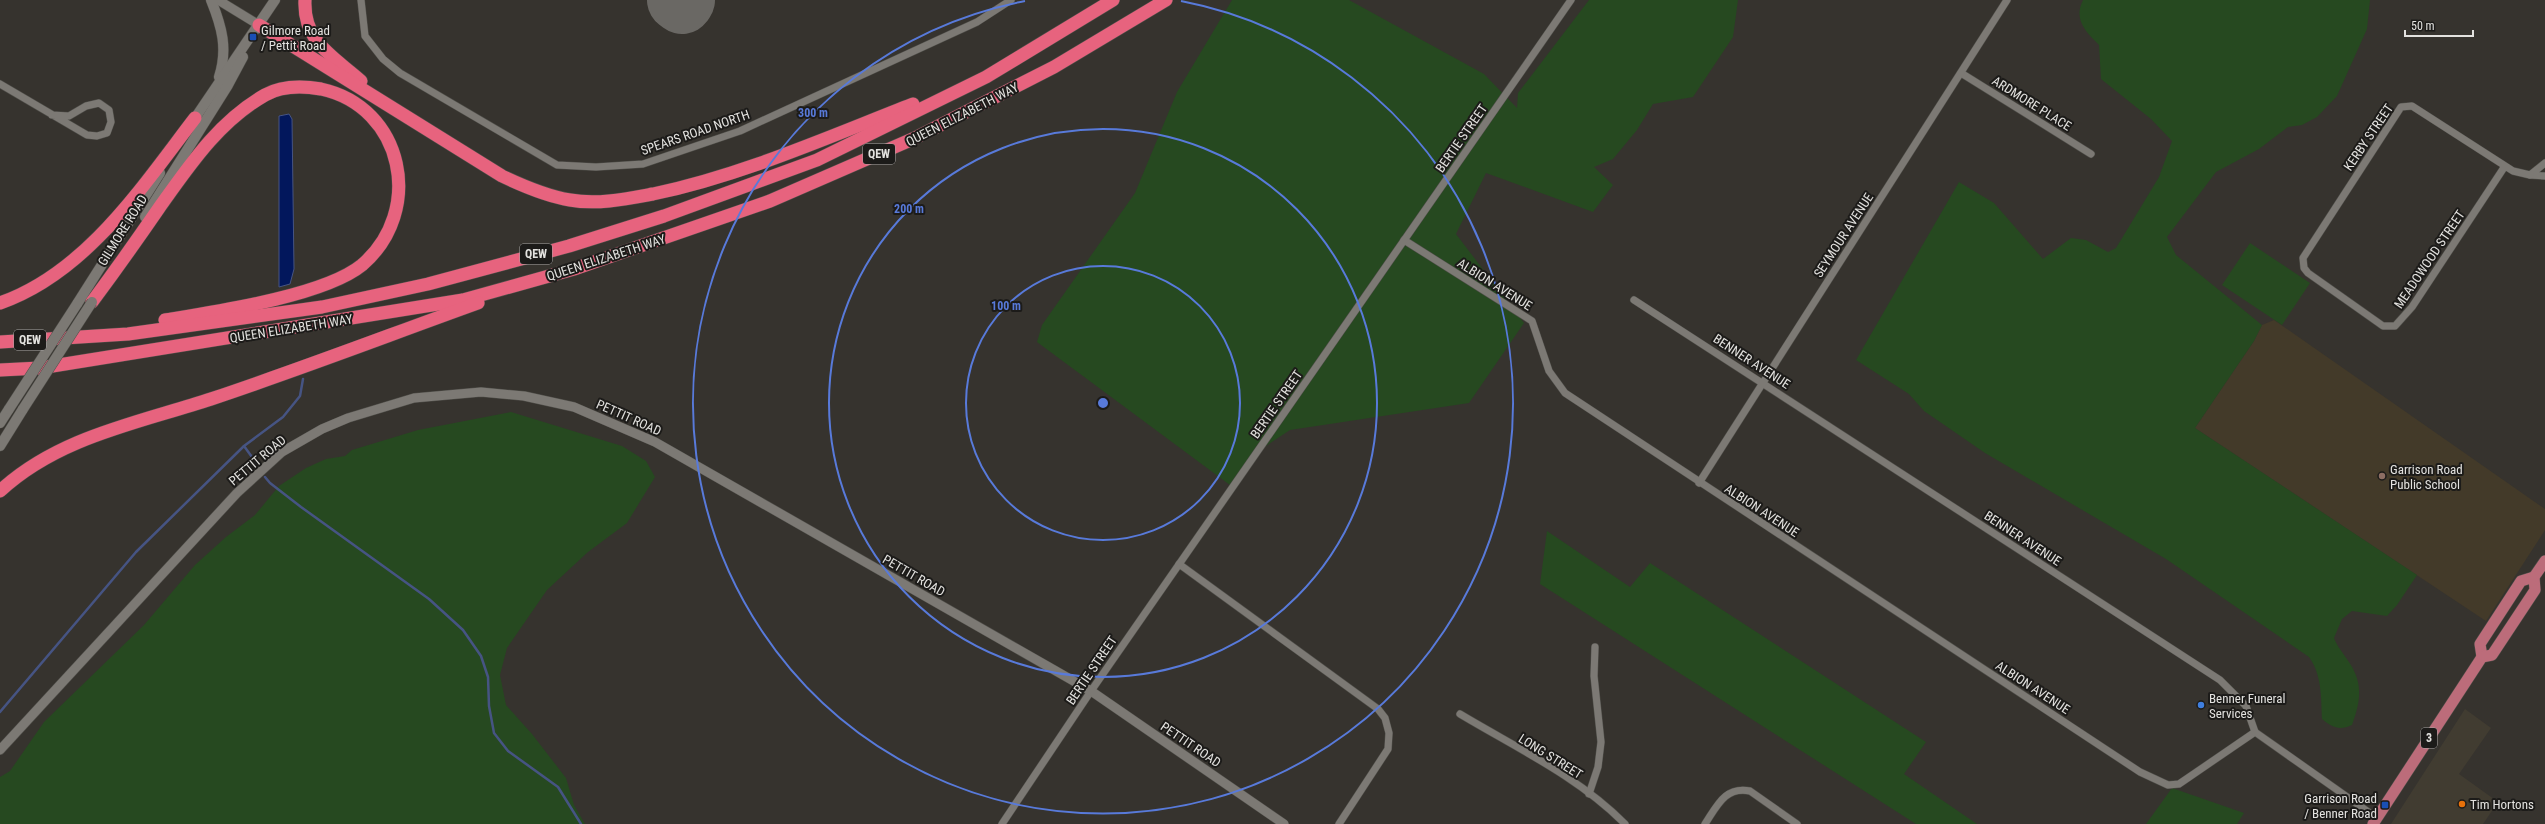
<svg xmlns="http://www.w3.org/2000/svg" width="2545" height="824" font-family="'Roboto Condensed',sans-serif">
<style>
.built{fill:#413c31}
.education{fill:#433a29}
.green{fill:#264920}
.water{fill:#02175c;stroke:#465483}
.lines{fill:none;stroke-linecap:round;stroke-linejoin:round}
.stream{stroke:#465483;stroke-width:2.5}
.runway{stroke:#6a6864;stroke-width:62}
.minor-casing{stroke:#504f4a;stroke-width:8}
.tertiary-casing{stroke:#504f4a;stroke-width:10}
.secondary-casing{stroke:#504f4a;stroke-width:11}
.primary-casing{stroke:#504f4a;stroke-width:12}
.motorway-casing{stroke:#504f4a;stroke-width:14}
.minor{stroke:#7c7974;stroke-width:7}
.tertiary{stroke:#7c7974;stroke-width:9}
.secondary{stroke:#7c7974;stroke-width:10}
.primary{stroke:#bc6c7a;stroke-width:11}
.motorway{stroke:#e7637e;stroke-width:13}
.secondary-bridge-casing{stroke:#504f4a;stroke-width:11;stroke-linecap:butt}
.secondary-bridge{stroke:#7c7974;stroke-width:10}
.ring{fill:none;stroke:#587ada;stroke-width:2}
.transit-dot{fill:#1a4fb4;stroke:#1c1b19;stroke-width:1.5}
.education-dot{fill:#8d6e63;stroke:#1c1b19;stroke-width:1.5}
.shop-dot{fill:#3f7fe0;stroke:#1c1b19;stroke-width:1.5}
.food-dot{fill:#e8710a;stroke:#1c1b19;stroke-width:1.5}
.labels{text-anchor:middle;stroke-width:4;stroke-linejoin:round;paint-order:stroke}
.shield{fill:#1c1b19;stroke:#a7a6a4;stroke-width:1}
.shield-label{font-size:12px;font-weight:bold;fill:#e3e2df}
.poi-label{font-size:13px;fill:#e3e2df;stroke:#1c1b19;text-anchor:start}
.street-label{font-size:13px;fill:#e3e2df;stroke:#1c1b19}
.centre{fill:#587ada;stroke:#1c1b19;stroke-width:2}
.ring-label{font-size:12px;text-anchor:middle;font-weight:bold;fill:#587ada;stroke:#1c1b19;stroke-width:4;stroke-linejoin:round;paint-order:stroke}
</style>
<rect width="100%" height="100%" fill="#36332e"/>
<polygon class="built" points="2465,709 2491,728 2459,774 2498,802 2483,824 2391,824"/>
<polygon class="education" points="2274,320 2545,509 2545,530 2486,621 2195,428 2254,341 2262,325"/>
<g class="green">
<polygon points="1232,0 1349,0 1484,74 1517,108 1518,93 1589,0 1738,0 1733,37 1693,97 1653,104 1637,130 1613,159 1594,167 1613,185 1593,212 1486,173 1456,234 1524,323 1469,403 1290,430 1263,448 1234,488 1037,342 1042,325 1135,193 1177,92"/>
<path d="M2083,0H2370L2367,29L2337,96L2317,117L2302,125L2288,127L2259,149L2216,172L2167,237L2176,255L2262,325L2254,341L2195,428L2417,575L2397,605L2387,616L2352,611L2342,619L2334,638C2339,651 2350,660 2355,673C2363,691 2358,708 2352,725C2339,731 2332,727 2322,719C2321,697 2322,675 2309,657L2166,559L1985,453L1924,411L1909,394L1856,360L1959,182L1994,203L2043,259L2071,238L2086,240L2108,252L2116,248L2159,177L2172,141L2151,119L2101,79L2099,45C2086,32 2073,20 2083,0Z"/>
<polygon points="2250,243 2310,283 2282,325 2222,285"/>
<polygon points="511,412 622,446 646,461 655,477 627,523 588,552 547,590 507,648 500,675 506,705 532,734 566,778 574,805 585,824 0,824 0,777 10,771 44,722 144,625 195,565 226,537 255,515 279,486 306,468 326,459 345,456 352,450 418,430"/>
<polygon points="1547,531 1630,587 1650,563 1926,742 1904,774 1977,824 1916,824 1540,584"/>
<polygon points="2172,788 2244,813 2237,824 2146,824"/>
</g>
<polygon class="water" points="289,114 292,119 294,269 290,284 279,287 279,116"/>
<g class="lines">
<g class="stream">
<polyline points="244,446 257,464"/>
<polyline points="265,477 270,483 301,507 429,599 463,630 481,656 488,677 489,706 494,733 508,751 558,787 581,824"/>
<polyline points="0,712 136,552 244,446 283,417 300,396 303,379"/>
</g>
<polyline class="runway" points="678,0 682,3 684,0"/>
<g class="minor-casing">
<g id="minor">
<polyline points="361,0 365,36 383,59 400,73 557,165 596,167 643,164 740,131 977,22 1011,0"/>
<polyline points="1961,73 2091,154"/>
<polyline points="0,84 87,135 97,136 107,133 111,122 109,110 99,103 86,106 69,116 52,115"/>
<polyline points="2545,163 2530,175 2545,176"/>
<polyline points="2505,166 2412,307 2395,326 2383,326 2308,273 2304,268 2303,258 2401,107 2412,106 2513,171 2530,175"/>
<polyline points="1404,240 1532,321 1549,371 1565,393 2140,772 2168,785 2179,784 2255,732"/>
<polyline points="1634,300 2220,680 2246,706 2255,732 2377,818"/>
<polyline points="1699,483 2007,0"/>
<polyline points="1179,564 1378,709 1385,718 1389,733 1388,749 1339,824"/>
<path d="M1460,714C1515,747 1579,777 1625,824"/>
<polyline points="1589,794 1598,767 1601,742 1594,676 1595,647"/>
<polyline points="1002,824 1091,691 1571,0"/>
<path d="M1705,824C1717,806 1725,786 1750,791L1797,824"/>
</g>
</g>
<g class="tertiary-casing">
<g id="tertiary">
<polyline points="218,0 259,25"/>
<polyline points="0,750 237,493 282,452 322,429 348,418 414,398 481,392 524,396 574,407 655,442 1091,691 1284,824"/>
</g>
</g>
<g class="secondary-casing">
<g id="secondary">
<path d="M211,0C222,27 228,49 219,77"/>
<polyline points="191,124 275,0"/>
<polyline points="145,217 228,85 243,57"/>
<polyline points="77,304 160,173"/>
<polyline points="0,423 9,409"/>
<polyline points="0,446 23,409"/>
</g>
</g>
<g class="primary-casing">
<g id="primary">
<polyline points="2482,657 2480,644 2521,581 2534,577"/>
<polyline points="2373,824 2482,657 2492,655 2535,590 2534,577 2545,561"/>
</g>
</g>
<g class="motorway-casing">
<g id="motorway">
<path d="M305,0C303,42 333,56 361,81"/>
<path d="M259,25L502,176C523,186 546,196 570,200C597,205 626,199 653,194C743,175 828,137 913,104"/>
<path d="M92,302C115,271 137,240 159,208C189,166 218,122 265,95C281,86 303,86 321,89C404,107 425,211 362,265C324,296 214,312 165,320"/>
<path d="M0,303C86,273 142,187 195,118"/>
<polyline points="0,342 128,334 322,307 428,284 569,246 664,216 817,160 986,77 1113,0"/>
<polyline points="0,370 40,368 463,300 574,269 770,201 915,138 1054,67 1166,0"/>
<path d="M0,491C58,437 138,423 211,399C301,369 389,335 478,303"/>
</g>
</g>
<use href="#minor" class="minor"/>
<use href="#tertiary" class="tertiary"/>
<use href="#secondary" class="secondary"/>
<use href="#primary" class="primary"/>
<use href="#motorway" class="motorway"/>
<g class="secondary-bridge-casing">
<g id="secondary-bridge">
<polyline points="9,409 77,304"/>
<polyline points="23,409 92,302"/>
</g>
</g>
<use href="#secondary-bridge" class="secondary-bridge"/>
</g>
<g class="ring">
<circle cx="1103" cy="403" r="137"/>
<circle cx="1103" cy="403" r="274"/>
<path d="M1181 1A410 410 0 1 1 1025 1"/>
</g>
<g class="transit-dot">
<rect x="249" y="33" width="8" height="8" rx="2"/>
<rect x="2381" y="801" width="8" height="8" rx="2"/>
</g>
<circle class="education-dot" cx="2382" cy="476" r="4"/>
<circle class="shop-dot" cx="2201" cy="705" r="4"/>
<circle class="food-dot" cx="2462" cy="804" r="4"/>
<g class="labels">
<g class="shield">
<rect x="863" y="144" width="32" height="20" rx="3"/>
<rect x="520" y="244" width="32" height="20" rx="3"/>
<rect x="14" y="330" width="32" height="20" rx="3"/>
<rect x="2421" y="728" width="16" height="20" rx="3"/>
</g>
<g class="shield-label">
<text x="879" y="158">QEW</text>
<text x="536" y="258">QEW</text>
<text x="30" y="344">QEW</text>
<text x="2429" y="742">3</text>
</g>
<g class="poi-label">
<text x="261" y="35">Gilmore Road<tspan x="261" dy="15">/ Pettit Road</tspan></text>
<text x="2390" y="474">Garrison Road<tspan x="2390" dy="15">Public School</tspan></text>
<text x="2209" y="703">Benner Funeral<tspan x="2209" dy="15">Services</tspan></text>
<text x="2377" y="803" text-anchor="end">Garrison Road<tspan x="2377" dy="15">/ Benner Road</tspan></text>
<text x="2470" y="809">Tim Hortons</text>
</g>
<g class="street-label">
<text transform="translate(2032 103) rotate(32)" y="5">ARDMORE PLACE</text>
<text transform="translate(962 114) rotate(-27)" y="5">QUEEN ELIZABETH WAY</text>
<text transform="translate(695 132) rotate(-19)" y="5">SPEARS ROAD NORTH</text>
<text transform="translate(2368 137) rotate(-56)" y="5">KERBY STREET</text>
<text transform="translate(1461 138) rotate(-55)" y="5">BERTIE STREET</text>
<text transform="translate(122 230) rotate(-58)" y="5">GILMORE ROAD</text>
<text transform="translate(1843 235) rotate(-57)" y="5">SEYMOUR AVENUE</text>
<text transform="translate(606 257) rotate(-18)" y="5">QUEEN ELIZABETH WAY</text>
<text transform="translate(2429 259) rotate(-56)" y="5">MEADOWOOD STREET</text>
<text transform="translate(1495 284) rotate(32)" y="5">ALBION AVENUE</text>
<text transform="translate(291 328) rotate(-9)" y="5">QUEEN ELIZABETH WAY</text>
<text transform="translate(1752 361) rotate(33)" y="5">BENNER AVENUE</text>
<text transform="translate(1276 404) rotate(-55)" y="5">BERTIE STREET</text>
<text transform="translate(629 417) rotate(24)" y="5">PETTIT ROAD</text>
<text transform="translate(257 460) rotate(-40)" y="5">PETTIT ROAD</text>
<text transform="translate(1762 510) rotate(33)" y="5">ALBION AVENUE</text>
<text transform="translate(2023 538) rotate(33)" y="5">BENNER AVENUE</text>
<text transform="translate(914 575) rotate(30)" y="5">PETTIT ROAD</text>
<text transform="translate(1091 670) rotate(-56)" y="5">BERTIE STREET</text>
<text transform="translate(2033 687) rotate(33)" y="5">ALBION AVENUE</text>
<text transform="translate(1191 744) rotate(34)" y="5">PETTIT ROAD</text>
<text transform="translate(1551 756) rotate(32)" y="5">LONG STREET</text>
</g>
</g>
<circle cx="1103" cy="403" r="6" class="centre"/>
<g class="ring-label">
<text x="813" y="117">300 m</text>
<text x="909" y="213">200 m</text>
<text x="1006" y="310">100 m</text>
</g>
<path d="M2405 30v6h68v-6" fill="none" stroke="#e3e2df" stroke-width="2"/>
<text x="2411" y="30" font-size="12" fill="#e3e2df" stroke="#1c1b19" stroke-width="3" paint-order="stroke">50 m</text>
</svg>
